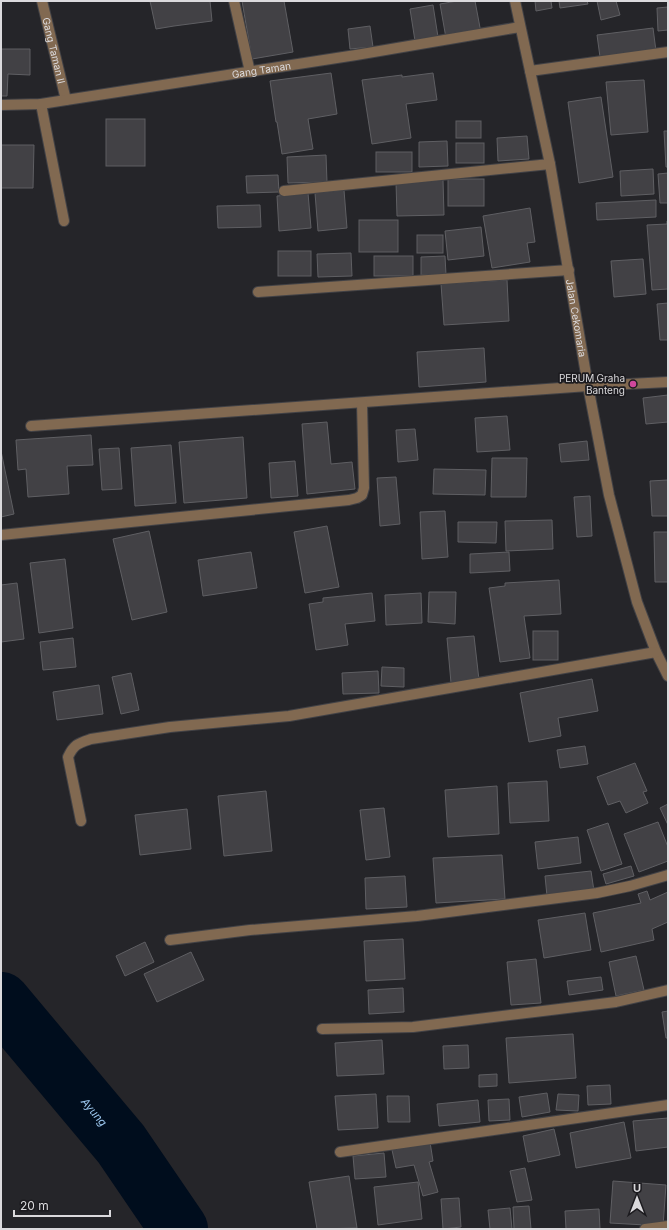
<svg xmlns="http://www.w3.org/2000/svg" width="669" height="1230" font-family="Inter,sans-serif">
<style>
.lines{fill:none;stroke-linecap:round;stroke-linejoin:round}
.river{stroke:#000d1d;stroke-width:58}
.building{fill:#424145;stroke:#5f5f63}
.minor-casing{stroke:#424246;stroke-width:12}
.minor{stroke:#816951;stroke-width:10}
.hotel-dot{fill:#d1479c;stroke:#1c1b1f;stroke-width:1.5}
.labels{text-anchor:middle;stroke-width:3.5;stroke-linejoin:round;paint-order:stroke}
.street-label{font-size:10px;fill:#dbdadd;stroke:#1c1b1f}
.poi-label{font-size:10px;fill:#dbdadd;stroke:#1c1b1f;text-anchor:end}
.water-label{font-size:11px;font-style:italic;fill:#9ecaf2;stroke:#1c1b1f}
</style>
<rect width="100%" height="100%" fill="#252529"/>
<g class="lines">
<path class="river" id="s1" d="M1,1001L121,1144L179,1229"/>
</g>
<g class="building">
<polygon points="150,1 210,1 212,21 174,26 156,29"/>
<polygon points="242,1 284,1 293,52 252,59"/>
<polygon points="457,1 475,1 481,33 446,38 440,4"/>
<polygon points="535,1 551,1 552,8 536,11"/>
<polygon points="559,1 587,1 588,4 560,8"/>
<polygon points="597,1 616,1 620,15 601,20"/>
<polygon points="433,5 438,37 415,41 410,9"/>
<polygon points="668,7 668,30 658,31 657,8"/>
<polygon points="370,26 373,47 350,49 348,29"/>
<polygon points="653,28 656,51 600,57 597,35"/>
<polygon points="1,49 30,49 30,75 8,74 7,96 1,96"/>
<polygon points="331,73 337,114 308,119 313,149 282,154 277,122 276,122 270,81"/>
<polygon points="433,73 437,100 406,104 411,138 372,144 362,80 402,75 402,77"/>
<polygon points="644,80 648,132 611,135 606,82"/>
<polygon points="601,97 613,177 579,183 568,102"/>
<rect x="106" y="119" width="39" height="47"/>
<rect x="456" y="121" width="25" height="17"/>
<polygon points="664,131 668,131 668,167 666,167"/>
<polygon points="527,136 529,159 498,161 497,138"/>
<polygon points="447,141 448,166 419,167 419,142"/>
<rect x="456" y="143" width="28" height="20"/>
<polygon points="1,145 34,145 33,188 1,188"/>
<rect x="376" y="152" width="36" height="20"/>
<polygon points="326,155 327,182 288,183 287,157"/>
<polygon points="653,169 654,194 621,196 620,171"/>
<polygon points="668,173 668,203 660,203 658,174"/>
<polygon points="278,175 279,192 247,193 246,176"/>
<rect x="448" y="179" width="36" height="27"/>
<polygon points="443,180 444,215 397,216 396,182"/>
<polygon points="344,190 347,228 318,231 315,193"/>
<polygon points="308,193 311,228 279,231 277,196"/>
<polygon points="656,200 656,217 597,220 596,203"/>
<polygon points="260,205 261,227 218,228 217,206"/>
<polygon points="530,208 535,242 527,243 530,262 492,268 483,216"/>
<rect x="359" y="220" width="39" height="32"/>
<polygon points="667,221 668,221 668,289 652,290 647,225 667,224"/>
<polygon points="481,227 484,256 448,260 445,231"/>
<rect x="417" y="235" width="26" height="18"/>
<rect x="278" y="251" width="33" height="25"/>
<polygon points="351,253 352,276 318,277 317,254"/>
<rect x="374" y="256" width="39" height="20"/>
<polygon points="445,256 446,275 421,275 421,257"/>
<polygon points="643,259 646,294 614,297 611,261"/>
<polygon points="507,280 509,321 444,325 441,284"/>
<polygon points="668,303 668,340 660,340 657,304"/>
<polygon points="484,348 486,382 419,387 417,352"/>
<polygon points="668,395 668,422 646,424 643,398"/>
<polygon points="507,416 510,450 477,452 475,418"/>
<polygon points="327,422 331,464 352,462 355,489 307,494 302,424"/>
<polygon points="415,429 418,460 398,462 396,430"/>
<polygon points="91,435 93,465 67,466 69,494 28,497 26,469 18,470 16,440"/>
<polygon points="243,437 247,498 184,503 179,442"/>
<polygon points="587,441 589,460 561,462 559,444"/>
<polygon points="171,445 176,503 135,506 131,448"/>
<polygon points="119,448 122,489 102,490 99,449"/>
<polygon points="1,451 14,514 1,517"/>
<polygon points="492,458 527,458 526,497 491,497"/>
<polygon points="295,461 298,496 271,498 269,463"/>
<polygon points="434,469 486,470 485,495 433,494"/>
<polygon points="396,477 400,524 380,526 377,478"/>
<polygon points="668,480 668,516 652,516 650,481"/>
<polygon points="590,496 592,536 577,537 574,497"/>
<polygon points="445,511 448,557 422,559 420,512"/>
<polygon points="552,520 553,549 506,551 505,521"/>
<polygon points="458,522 497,522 496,543 458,542"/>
<polygon points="327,526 339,587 305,593 294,532"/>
<polygon points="149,531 167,612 132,620 113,539"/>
<polygon points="654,532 668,532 668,582 655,582"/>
<polygon points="251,552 257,588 203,596 198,560"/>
<polygon points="509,552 510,571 470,573 470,554"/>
<polygon points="65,559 73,628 39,633 30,563"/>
<polygon points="559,580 561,614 524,616 530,658 500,662 489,588 505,586 505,583"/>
<polygon points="17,583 24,639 1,642 1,585"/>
<polygon points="429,592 456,592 455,624 428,622"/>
<polygon points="372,593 375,621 345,624 348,645 316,650 309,604 323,602 323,598"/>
<polygon points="421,593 422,623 386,625 385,595"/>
<rect x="533" y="631" width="25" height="29"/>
<polygon points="474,636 479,680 451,683 447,638"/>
<polygon points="73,638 76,667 43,670 40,642"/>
<polygon points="382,667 404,668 404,687 381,686"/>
<polygon points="378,671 379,693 343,694 342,673"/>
<polygon points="131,673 139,710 121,714 112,677"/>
<polygon points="592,679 598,711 558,718 561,736 529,742 520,693"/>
<polygon points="99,685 103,714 57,720 53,692"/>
<polygon points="585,746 588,764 560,768 557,750"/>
<polygon points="635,763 647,791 643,792 648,803 626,813 620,801 608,805 597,777"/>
<polygon points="547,781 549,821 510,823 508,783"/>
<polygon points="497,786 499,834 448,837 445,790"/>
<polygon points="266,791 272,851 224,856 218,796"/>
<polygon points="668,804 668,825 660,808"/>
<polygon points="384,808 390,857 366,860 360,810"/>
<polygon points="187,809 191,849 140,855 135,815"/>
<polygon points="658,822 668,847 668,861 639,872 624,834"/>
<polygon points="608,823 622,864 601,871 587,830"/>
<polygon points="578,837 581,863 538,869 535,842"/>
<polygon points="502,855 505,899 436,903 433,858"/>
<polygon points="631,866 634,876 606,884 603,874"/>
<polygon points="591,871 594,891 547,896 545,876"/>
<polygon points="405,876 407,907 366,909 365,878"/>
<polygon points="647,891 650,900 668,892 668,922 652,929 654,940 601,952 593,913 641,903 638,894"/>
<polygon points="585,913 591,950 544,958 538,920"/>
<polygon points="403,939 405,979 366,981 364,941"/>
<polygon points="145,942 154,962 125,976 116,956"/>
<polygon points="191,952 204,980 157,1002 144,974"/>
<polygon points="636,956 644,990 616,996 609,962"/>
<polygon points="536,959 541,1003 511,1005 507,962"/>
<polygon points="601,977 603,990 569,995 567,981"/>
<polygon points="403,988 404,1012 369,1014 368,990"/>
<polygon points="668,1011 668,1038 666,1038 662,1012"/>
<polygon points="573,1034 576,1078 509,1083 506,1038"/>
<polygon points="382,1040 384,1074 337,1076 335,1043"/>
<polygon points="468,1045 469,1068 444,1069 443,1046"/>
<polygon points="497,1074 497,1086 479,1087 479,1075"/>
<polygon points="610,1085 611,1104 588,1105 587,1086"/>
<polygon points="547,1093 550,1112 522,1117 519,1097"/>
<polygon points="376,1094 378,1128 338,1130 335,1096"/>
<polygon points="558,1094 579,1095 578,1111 556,1110"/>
<polygon points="387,1096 409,1096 410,1122 388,1122"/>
<polygon points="509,1099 510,1120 489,1121 488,1100"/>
<polygon points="478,1100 480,1122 439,1126 437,1104"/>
<polygon points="668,1118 668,1147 636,1151 633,1121"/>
<polygon points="624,1122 631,1158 576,1168 570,1133"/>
<polygon points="554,1129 560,1155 528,1162 523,1136"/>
<polygon points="430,1142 433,1161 429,1162 438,1192 423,1196 414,1165 396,1168 392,1150"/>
<polygon points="384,1153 386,1177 355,1179 353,1156"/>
<polygon points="525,1168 532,1200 517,1202 510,1171"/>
<polygon points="349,1176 357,1228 317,1229 309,1182"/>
<polygon points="613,1181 666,1185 663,1226 610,1223"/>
<polygon points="418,1182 422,1219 378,1225 374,1187"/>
<polygon points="459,1198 461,1227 443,1229 441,1199"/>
<polygon points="529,1206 531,1229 514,1229 513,1207"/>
<polygon points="510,1208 512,1229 490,1229 488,1210"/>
<polygon points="599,1209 600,1229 566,1229 565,1211"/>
</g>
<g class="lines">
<g class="minor-casing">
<g id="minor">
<path id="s2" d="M42,1L66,100"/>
<polyline points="234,1 250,72"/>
<path id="s3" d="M515,1L550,164L588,386L609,495L637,602L656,652L668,676"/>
<polyline points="530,71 668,52"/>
<polyline points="41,104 64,221"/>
<path id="s4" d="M1,105L41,104L66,100L356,55L520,27"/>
<polyline points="284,191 550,164"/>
<polyline points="258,292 569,270"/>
<polyline points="31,426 588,386 668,382"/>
<polyline points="1,535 349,500 357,498 362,495 364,488 362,403"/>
<path d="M81,821L68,757C74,744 79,743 91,739L170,727L289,716L656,652"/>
<polyline points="170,940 250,930 417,916 597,893 630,886 668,875"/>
<polyline points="322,1029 413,1027 616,1002 668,990"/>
<polyline points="340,1152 668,1105"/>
<polyline points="645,1229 668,1226"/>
</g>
</g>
<use href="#minor" class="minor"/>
</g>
<circle class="hotel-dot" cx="633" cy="384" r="4"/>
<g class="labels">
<g class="street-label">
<text dy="4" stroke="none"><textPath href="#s2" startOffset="51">Gang Taman II</textPath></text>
<text dy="4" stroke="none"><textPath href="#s4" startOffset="263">Gang Taman</textPath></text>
<text dy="4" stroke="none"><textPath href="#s3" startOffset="323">Jalan Cekomaria</textPath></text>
</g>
<g class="poi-label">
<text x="625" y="382">PERUM.Graha<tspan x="625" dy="12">Banteng</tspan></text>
</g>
<g class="water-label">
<text dy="4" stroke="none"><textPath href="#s1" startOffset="145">Ayung</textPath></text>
</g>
</g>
<rect width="669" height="1230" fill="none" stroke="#dbdadd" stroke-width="4"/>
<g transform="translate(637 1198)" stroke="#1c1b1f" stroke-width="3" paint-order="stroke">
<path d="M0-3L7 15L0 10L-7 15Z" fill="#dbdadd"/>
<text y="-6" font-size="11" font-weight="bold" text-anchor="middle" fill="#dbdadd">U</text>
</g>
<path d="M14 1210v6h96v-6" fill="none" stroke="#dbdadd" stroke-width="2"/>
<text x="20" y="1210" font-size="12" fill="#dbdadd" stroke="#1c1b1f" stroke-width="3" paint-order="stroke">20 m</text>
</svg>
